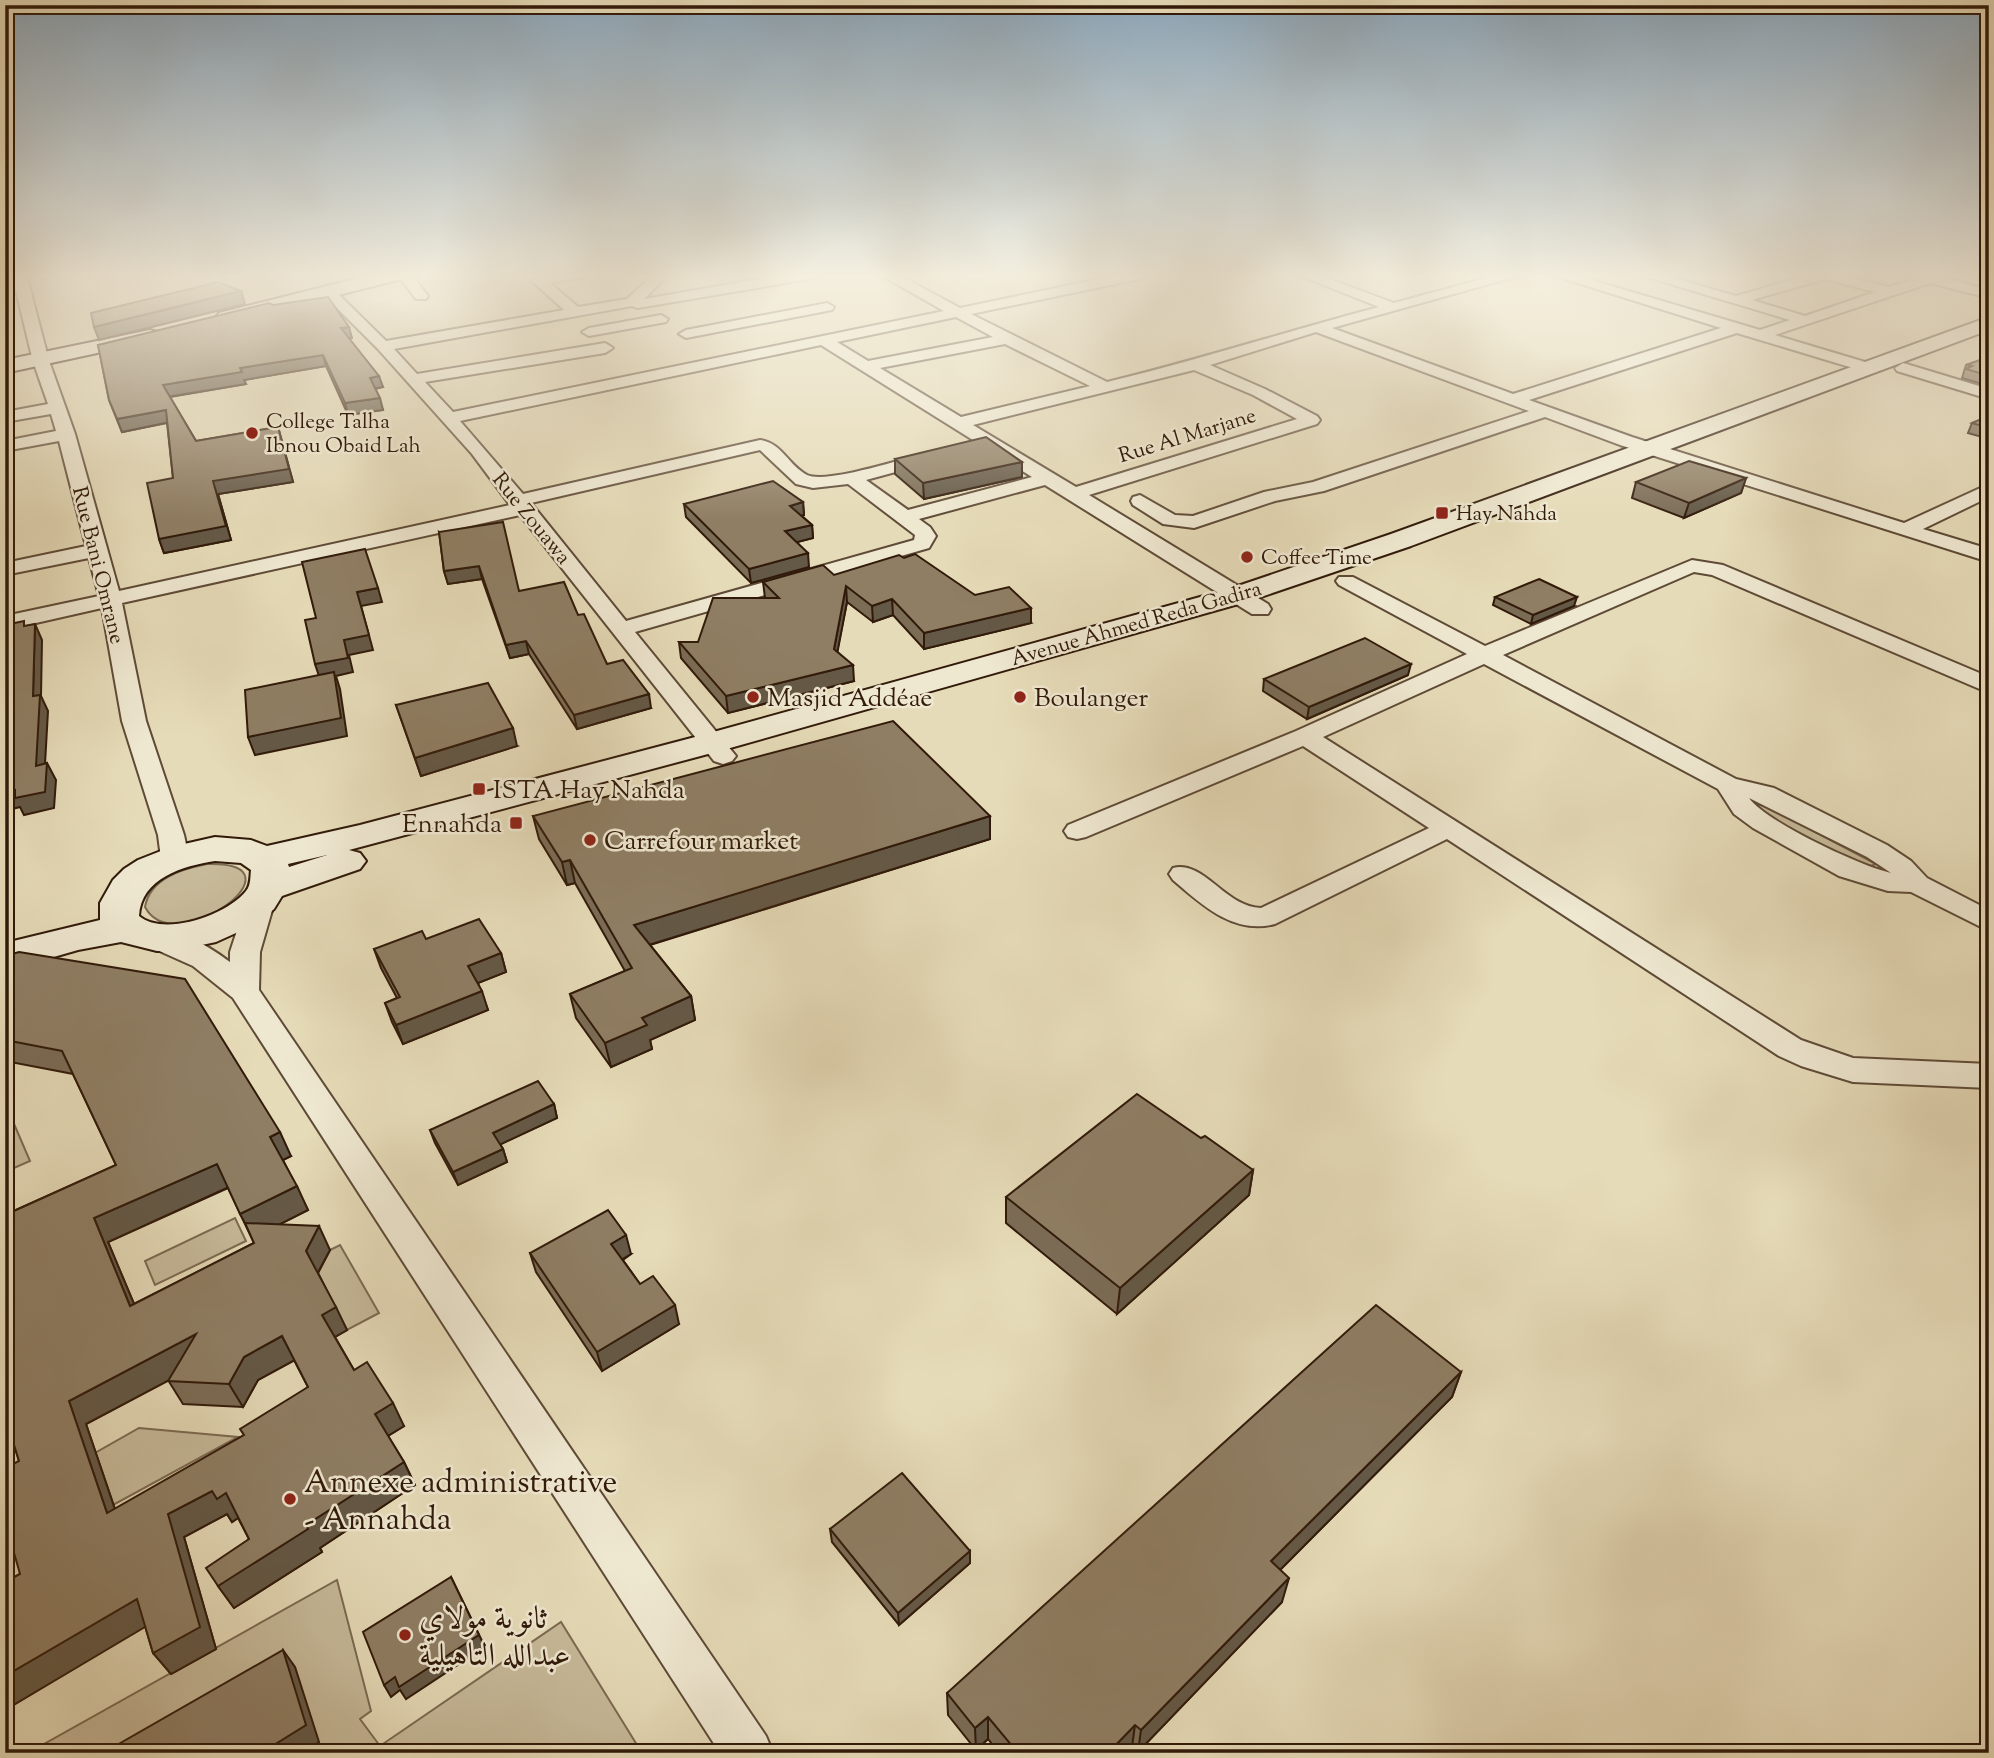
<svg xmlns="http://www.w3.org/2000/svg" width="1994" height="1758" font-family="'Sorts Mill Goudy',Amiri,serif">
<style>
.green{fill:#c7ba9a;stroke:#7c6a52;stroke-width:2}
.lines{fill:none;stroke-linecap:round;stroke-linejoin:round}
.street-casing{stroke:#5e4a36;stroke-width:4}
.secondary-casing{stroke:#311a0a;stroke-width:4}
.street{fill:#efe8d1;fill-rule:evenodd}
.secondary{fill:#efe8d1;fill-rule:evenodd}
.wall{fill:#7b6c56;stroke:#311a0a;stroke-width:2;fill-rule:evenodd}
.shaded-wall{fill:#645846;stroke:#311a0a;stroke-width:2}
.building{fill:#8f7e64;stroke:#311a0a;stroke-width:2;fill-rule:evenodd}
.poi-dot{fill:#8f2418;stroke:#efe8d1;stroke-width:2.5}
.labels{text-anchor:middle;stroke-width:5;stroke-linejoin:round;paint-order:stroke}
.far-poi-label{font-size:21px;fill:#311a0a;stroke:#efe8d1;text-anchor:start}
.far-street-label{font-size:21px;fill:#311a0a;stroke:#efe8d1}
.poi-label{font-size:26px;fill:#311a0a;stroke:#efe8d1;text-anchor:start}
.near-poi-label{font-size:32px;fill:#311a0a;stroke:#efe8d1;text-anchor:start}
</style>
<rect width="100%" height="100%" fill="#e6dbb8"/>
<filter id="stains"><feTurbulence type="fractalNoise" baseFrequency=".00286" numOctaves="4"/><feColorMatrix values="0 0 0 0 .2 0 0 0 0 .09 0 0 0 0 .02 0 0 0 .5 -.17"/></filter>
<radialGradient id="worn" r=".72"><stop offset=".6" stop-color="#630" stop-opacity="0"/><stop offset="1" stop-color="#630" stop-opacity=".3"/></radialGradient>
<g class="green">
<polygon points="1755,804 1766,806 1876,864 1871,866 1856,863 1756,810"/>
<path d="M207,864C311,861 175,963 145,907C150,878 182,869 207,864Z"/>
<polygon points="5,1103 30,1161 5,1172"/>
<polygon points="235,1218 246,1241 155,1285 145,1261"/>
<polygon points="340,1245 379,1313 347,1330 317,1275 330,1250"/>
<polygon points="139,1428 238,1437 113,1505 95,1453"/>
<polygon points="337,1580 371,1711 360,1719 380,1746 561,1622 642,1753 322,1753 295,1668 147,1753 28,1753"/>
</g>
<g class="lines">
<g class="street-casing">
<g id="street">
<path d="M12,274H26L49,361L75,434L119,591L510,505L472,454L378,349L321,292L323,289H333L386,341L564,310L532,281L534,278L554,274H586L584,277L550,283L578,307L627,299L654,274H669L644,299L789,274H822L815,278L638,308L632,306L394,349L417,374L605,343L613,348L605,353L425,382L453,412L944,311L879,274H897L960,308L1123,274H1151L1144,278L971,314L1107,382C1198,360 1288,331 1379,307L1296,274H1316L1394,303L1501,274H1525L1332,328L1513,394L1721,328L1549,274H1571L1760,330L1790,320L1637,274H1660L1736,296L1812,274H1838L1889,287L1915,279L1905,274H1929L1989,290V298L1930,283L1775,335L1875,365L1877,368L1875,371H1863L1737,333L1529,400L1632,437L1904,523L1989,484V497L1923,529L1989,549V562L1620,445L1545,417L1324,491L1275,501L1194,528L1163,524L1133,505L1131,501L1133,497L1140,495L1175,515L1193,516L1264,492L1313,482L1529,411L1316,332L1210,365L1265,389L1317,416L1320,420L1317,424L1089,495L1268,604L1271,609L1268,614H1252L1045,485L919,519L930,527L936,536L929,548L635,632L736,756L732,761L723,764L714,761L520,515L122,603L146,721L184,835L189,858L185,864L175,866L165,864L161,858L158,835L122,721L102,608L5,630V616L99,596L89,558L5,575V563L86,546L59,441L5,451V441L56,431L51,414L5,422V412L48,404L33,361ZM1825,279L1875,292L1805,316L1752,300ZM956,317L993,337L868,361L837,342ZM1005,344L1090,386L961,417L880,368ZM821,345L1032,477L908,510L866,480L936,461L939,457L936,453L930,452C906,458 827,484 807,475C788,465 782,443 760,440L523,494L460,421ZM1194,370L1253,395L1297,419L1076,487L973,425ZM760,450L796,484L813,488L848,484L915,535L914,540L626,621L531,503Z"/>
<polygon points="397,274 411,274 428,296 426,299 416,299"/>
<polygon points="827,303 834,307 832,310 686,338 679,334 686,330"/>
<polygon points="661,315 668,319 666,322 589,336 582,332 589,328"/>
<polygon points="1903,363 1989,389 1989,399 1897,371 1895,368"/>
<path d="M1692,560L1723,565L1989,677V693L1712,575L1694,572L1503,655L1736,779L1774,788L1887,845L1911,861L1927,878L1989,910V931L1911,892L1888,891L1839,876L1753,828L1734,814L1718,789L1484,664L1323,737L1801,1040L1853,1058L1989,1064V1088L1853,1082L1801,1066L1779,1056L1447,839L1275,924C1234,935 1202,905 1173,880L1169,874L1173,868C1204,860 1225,907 1261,908L1429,828L1303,746L1086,837L1077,839L1068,837L1064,831L1068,825L1296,731L1467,654L1339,585L1336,581L1339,577H1353L1485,646ZM1749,798L1867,857L1891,873C1862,867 1766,822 1749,798Z"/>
<path d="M261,891L271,894L275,900L260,952L259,990L766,1736L773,1753H720L233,998L193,966L146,945L141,938L146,931C173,924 209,946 230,962V952L247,900L251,894Z"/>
</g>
</g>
<g class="secondary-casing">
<g id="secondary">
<polygon points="375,274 408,274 406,278 226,323 219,321 216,317 219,313"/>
<path d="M1989,317V330L1411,546L1249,601L723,750L349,850L360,853L366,861L360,869L282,896L274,909L258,923L216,942L178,950L157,951L121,942L78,950L5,971V943L100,920V903L113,880L124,869L138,860L171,847L215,837L251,840L267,846L360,825L699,736L1229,589L1391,534ZM327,855L289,867L288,864ZM215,861L241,863L251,870C250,878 251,885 246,891C227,915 164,937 139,916C141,878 183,866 215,861Z"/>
<polygon points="150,330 157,332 160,336 157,340 5,373 5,360"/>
</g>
</g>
<use href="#street" class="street"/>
<use href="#secondary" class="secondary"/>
</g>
<g class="wall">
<polygon points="352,338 349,339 383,387 375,389 383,410 348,415 326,366 244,380 246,384 170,397 196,441 278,427 293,482 218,494 231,540 164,553 159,539 173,478 167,423 122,432 109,400 98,345"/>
<polygon points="1989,357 1989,386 1962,378 1966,365"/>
<polygon points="1989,416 1989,439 1968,433 1972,423"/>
<polygon points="895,459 1022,477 924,499 895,474"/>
<polygon points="1746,478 1741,493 1684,518 1632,498 1636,482"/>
<polygon points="803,502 804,515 802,516 812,525 813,538 797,542 809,567 751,583 686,517 684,504"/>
<polygon points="439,532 519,591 578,615 607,664 651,708 577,729 529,654 510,658 482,579 448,584 444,571"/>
<polygon points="834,575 975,595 1031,623 924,649 893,615 873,622 847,602 837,652 854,681 728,713 681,658 679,642 698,642 765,598 763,582"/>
<polygon points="1495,597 1574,606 1531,624 1493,605"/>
<polygon points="1408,675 1307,719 1263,691 1264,679"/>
<polygon points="396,705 517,746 421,776"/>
<polygon points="533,816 990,816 990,839 650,945 691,996 695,1020 650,1040 652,1049 611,1067 576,1018 570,994 625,971 575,883 567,885 539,839"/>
<polygon points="426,939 501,953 506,972 478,983 488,1010 403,1044 392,1022 385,1003 397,998 381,968 374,949"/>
<path d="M5,956L291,1156L283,1160L308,1210L280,1224L330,1250L318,1273L347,1330L335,1337L354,1370L404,1426L388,1436L404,1462L415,1485L320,1548L322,1552L234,1608L218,1586L249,1539L238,1518L232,1522L227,1514L184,1537L216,1649L171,1674L153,1653L145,1626L5,1710V1582L20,1574L19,1461L5,1416V1208L7,1214L116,1165L73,1074L5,1061ZM228,1188L254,1243L134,1304L108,1242ZM294,1360L308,1387L244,1435L115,1509L86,1424L168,1380L183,1404L243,1407L258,1380Z"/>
<polygon points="554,1104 557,1118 500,1144 503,1149 507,1162 458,1185 435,1143 430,1130"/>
<polygon points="1201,1138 1253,1170 1249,1195 1117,1314 1006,1223 1006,1197"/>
<polygon points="530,1253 631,1254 623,1260 640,1284 679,1324 602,1371 536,1272"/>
<polygon points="1461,1372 1452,1397 1280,1570 1282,1602 1138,1752 1132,1747 1127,1753 999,1753 988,1739 976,1750 948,1715 947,1693"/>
<polygon points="830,1529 970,1551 970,1563 899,1625 832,1542"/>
</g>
<g class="shaded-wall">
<polygon points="241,291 245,304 99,340 94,327"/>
<polygon points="349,327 352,338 344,339 341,328"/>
<polygon points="323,355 326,366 244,380 246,384 167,397 163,385 240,368"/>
<polygon points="379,376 383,387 373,389 370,378"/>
<polygon points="380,398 383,410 348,415 345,403"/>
<polygon points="166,410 170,422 122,432 117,419"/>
<polygon points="278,427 293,482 218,494 231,540 164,553 159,539 213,481"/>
<polygon points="1022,462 1022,477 924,499 923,483"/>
<polygon points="1746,478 1741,493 1684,518 1689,503"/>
<polygon points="803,502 804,515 791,519 790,506"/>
<polygon points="812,525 813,538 786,545 785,531"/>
<polygon points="808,553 809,567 751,583 749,569"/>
<polygon points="479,566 482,579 448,584 444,571"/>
<polygon points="846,586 847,602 835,665 834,649"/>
<polygon points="378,588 382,602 361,606 373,650 349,655 353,672 336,676 340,689 347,736 255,755 248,737 320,679 315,664 357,592"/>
<polygon points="1577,597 1574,606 1531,624 1533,615"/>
<polygon points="892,599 893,615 873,622 872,606"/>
<polygon points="1031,608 1031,623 924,649 924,633"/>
<polygon points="35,624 42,640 41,696 48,711 44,782 36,766 33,696"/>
<polygon points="526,641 529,654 510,658 506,645"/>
<polygon points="1411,664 1408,675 1307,719 1309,707"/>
<polygon points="853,665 854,681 728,713 726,696"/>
<polygon points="649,694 651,708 577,729 574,715"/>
<polygon points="513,728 517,746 421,776 415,758"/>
<polygon points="47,763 56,780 54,808 24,815 20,807 5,811 5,792"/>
<polygon points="990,816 990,839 639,948 634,925"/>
<polygon points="570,860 575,883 567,885 562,862"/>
<polygon points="501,953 506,972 473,985 468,966"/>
<polygon points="482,991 488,1010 403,1044 396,1025"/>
<polygon points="691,996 695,1020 650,1040 652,1049 611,1067 605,1043 642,1018"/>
<polygon points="554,1104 557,1118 497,1146 493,1133"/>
<polygon points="280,1132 291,1156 281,1161 270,1137"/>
<polygon points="503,1149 507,1162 458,1185 453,1172"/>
<polygon points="217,1164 229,1187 108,1242 145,1330 130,1306 94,1218"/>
<polygon points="1253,1170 1249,1195 1117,1314 1120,1288"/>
<polygon points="297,1186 308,1210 253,1238 240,1214"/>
<polygon points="319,1226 330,1250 317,1274 306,1251"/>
<polygon points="626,1235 631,1254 616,1263 611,1244"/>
<polygon points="675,1305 679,1324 602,1371 597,1352"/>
<polygon points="336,1307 347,1330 333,1338 322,1315"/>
<polygon points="196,1334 211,1358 86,1424 124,1536 107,1513 69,1401"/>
<polygon points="282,1336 295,1360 258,1380 243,1407 229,1384 244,1357"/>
<polygon points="1461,1372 1452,1397 1265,1585 1271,1561"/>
<polygon points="393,1403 404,1426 386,1437 375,1414"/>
<polygon points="404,1462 415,1485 320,1548 322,1552 234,1608 218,1586 306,1525"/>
<polygon points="212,1491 226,1493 241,1516 232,1522 227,1514 184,1537 216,1649 171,1674 153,1653 168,1514"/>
<polygon points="970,1551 970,1563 899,1625 898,1613"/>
<polygon points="451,1577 485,1647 406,1699 400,1690 391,1697 384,1685"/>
<polygon points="1289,1578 1282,1602 1138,1752 1141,1730"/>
<polygon points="137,1599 155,1621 5,1710 5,1676"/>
<polygon points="283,1650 295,1667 319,1742 302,1753 261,1753"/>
<polygon points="988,1717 988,1739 976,1750 975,1728"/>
<polygon points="1135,1725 1132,1747 1127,1753 1108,1753"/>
</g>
<g class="building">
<polygon points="218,282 241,291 94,327 91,313"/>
<polygon points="328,297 349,327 341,328 379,376 370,378 380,398 345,403 323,355 240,368 242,372 163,385 196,441 278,427 289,469 213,481 226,526 159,539 147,483 173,478 166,410 117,419 109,400 98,345 269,303 273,305"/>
<polygon points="1989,357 1989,376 1966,369 1972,366 1966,365"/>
<polygon points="1989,416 1989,428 1972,423"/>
<polygon points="986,437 1022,462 923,483 895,459"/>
<polygon points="1689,461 1746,478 1689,503 1636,482"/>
<polygon points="773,481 803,502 790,506 812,525 785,531 808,553 749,569 684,504"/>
<polygon points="503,522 519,591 564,582 578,615 584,614 607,664 623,660 649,694 574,715 526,641 506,645 479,566 444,571 439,532"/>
<polygon points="365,549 378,588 357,592 369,635 344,640 348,658 315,664 305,620 316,618 302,562"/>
<polygon points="915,554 975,595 1009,587 1031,608 924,633 892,599 872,606 846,586 834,649 853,665 726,696 679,642 698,642 713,598 779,598 763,582 823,565 834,575 899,555 904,558"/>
<polygon points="1539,579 1577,597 1533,615 1495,597"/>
<polygon points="24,621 24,626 35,624 33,696 40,695 36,766 47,763 45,792 15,798 15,790 5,792 5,625"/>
<polygon points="1365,638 1411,664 1309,707 1264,679"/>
<polygon points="334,672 341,718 248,737 245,690"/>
<polygon points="488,683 513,728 415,758 396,705"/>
<polygon points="893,721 990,816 634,925 691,996 642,1018 647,1025 605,1043 570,994 632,968 570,860 562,862 533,816"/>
<polygon points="479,919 501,953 468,966 482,991 396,1025 385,1003 400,997 374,949 422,931 426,939"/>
<path d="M19,952L185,979L280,1132L270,1137L297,1186L240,1214L217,1164L94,1218L130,1306L254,1243L245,1223L319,1226L306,1251L336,1307L322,1315L354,1370L367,1362L393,1403L375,1414L404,1462L306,1525L308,1529L218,1586L206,1568L249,1539L226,1493L217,1499L212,1491L168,1514L200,1627L153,1653L137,1599L5,1676V1582L20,1574L5,1521V1468L19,1461L5,1416V1215L116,1165L62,1051L5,1040V956ZM196,1334L168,1381L229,1384L244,1357L282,1336L308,1387L240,1429L244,1435L107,1513L69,1401Z"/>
<polygon points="538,1081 554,1104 493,1133 503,1149 453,1172 430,1130"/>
<polygon points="1137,1094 1201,1138 1205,1136 1253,1170 1120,1288 1006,1197"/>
<polygon points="608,1210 626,1235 611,1244 640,1284 653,1276 675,1305 597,1352 530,1253"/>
<polygon points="1376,1305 1461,1372 1271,1561 1289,1578 1141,1730 1135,1725 1108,1753 1018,1753 988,1717 975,1728 947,1693"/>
<polygon points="902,1473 970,1551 898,1613 830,1529"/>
<polygon points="451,1577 479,1635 399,1687 395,1677 384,1685 363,1632"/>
<polygon points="283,1650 306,1725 261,1753 103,1753"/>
</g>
<linearGradient id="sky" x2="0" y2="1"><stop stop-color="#8ea9bd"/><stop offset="0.53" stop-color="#f4efdf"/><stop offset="1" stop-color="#f4efdf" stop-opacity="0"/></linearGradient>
<rect width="1994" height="520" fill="url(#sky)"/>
<g class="poi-dot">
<circle cx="252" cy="433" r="7"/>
<rect x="1435" y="506" width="14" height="14" rx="3.5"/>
<circle cx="1247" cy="557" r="7"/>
<circle cx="753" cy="697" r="7"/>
<circle cx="1020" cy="697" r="7"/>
<rect x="472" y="782" width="14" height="14" rx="3.5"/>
<rect x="509" y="816" width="14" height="14" rx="3.5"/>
<circle cx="590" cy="840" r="7"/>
<circle cx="290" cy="1499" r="7"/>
<circle cx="405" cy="1635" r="7"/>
</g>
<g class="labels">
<g class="far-poi-label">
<text x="266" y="428">College Talha<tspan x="266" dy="24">Ibnou Obaid Lah</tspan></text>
<text x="1456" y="520">Hay Nahda</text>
<text x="1261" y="564">Coffee Time</text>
</g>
<g class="far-street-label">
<text transform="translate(1187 435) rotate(-17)" y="7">Rue Al Marjane</text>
<text transform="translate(532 518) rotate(51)" y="7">Rue Zouawa</text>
<text transform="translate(99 565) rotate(76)" y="7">Rue Bani Omrane</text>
<text transform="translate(1136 623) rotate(-16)" y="7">Avenue Ahmed Reda Gadira</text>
</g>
<g class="poi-label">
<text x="767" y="706">Masjid Addéae</text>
<text x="1034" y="706">Boulanger</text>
<text x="493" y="798">ISTA Hay Nahda</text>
<text x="502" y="832" text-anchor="end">Ennahda</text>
<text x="604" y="849">Carrefour market</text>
</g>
<g class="near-poi-label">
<text x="304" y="1492">Annexe administrative<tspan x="304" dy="37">- Annahda</tspan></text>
<text x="419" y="1628">ثانوية مولاي<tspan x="419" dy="37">عبدالله التاهيلية</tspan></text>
</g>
</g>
<rect width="1994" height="1758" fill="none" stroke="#e6dbb8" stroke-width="28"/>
<rect x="7" y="7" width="1980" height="1744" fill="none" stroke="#311a0a" stroke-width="3.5"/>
<rect x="14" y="14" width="1966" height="1730" fill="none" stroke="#311a0a" stroke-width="2"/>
<rect width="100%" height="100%" filter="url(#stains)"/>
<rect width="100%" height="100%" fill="url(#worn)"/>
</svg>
